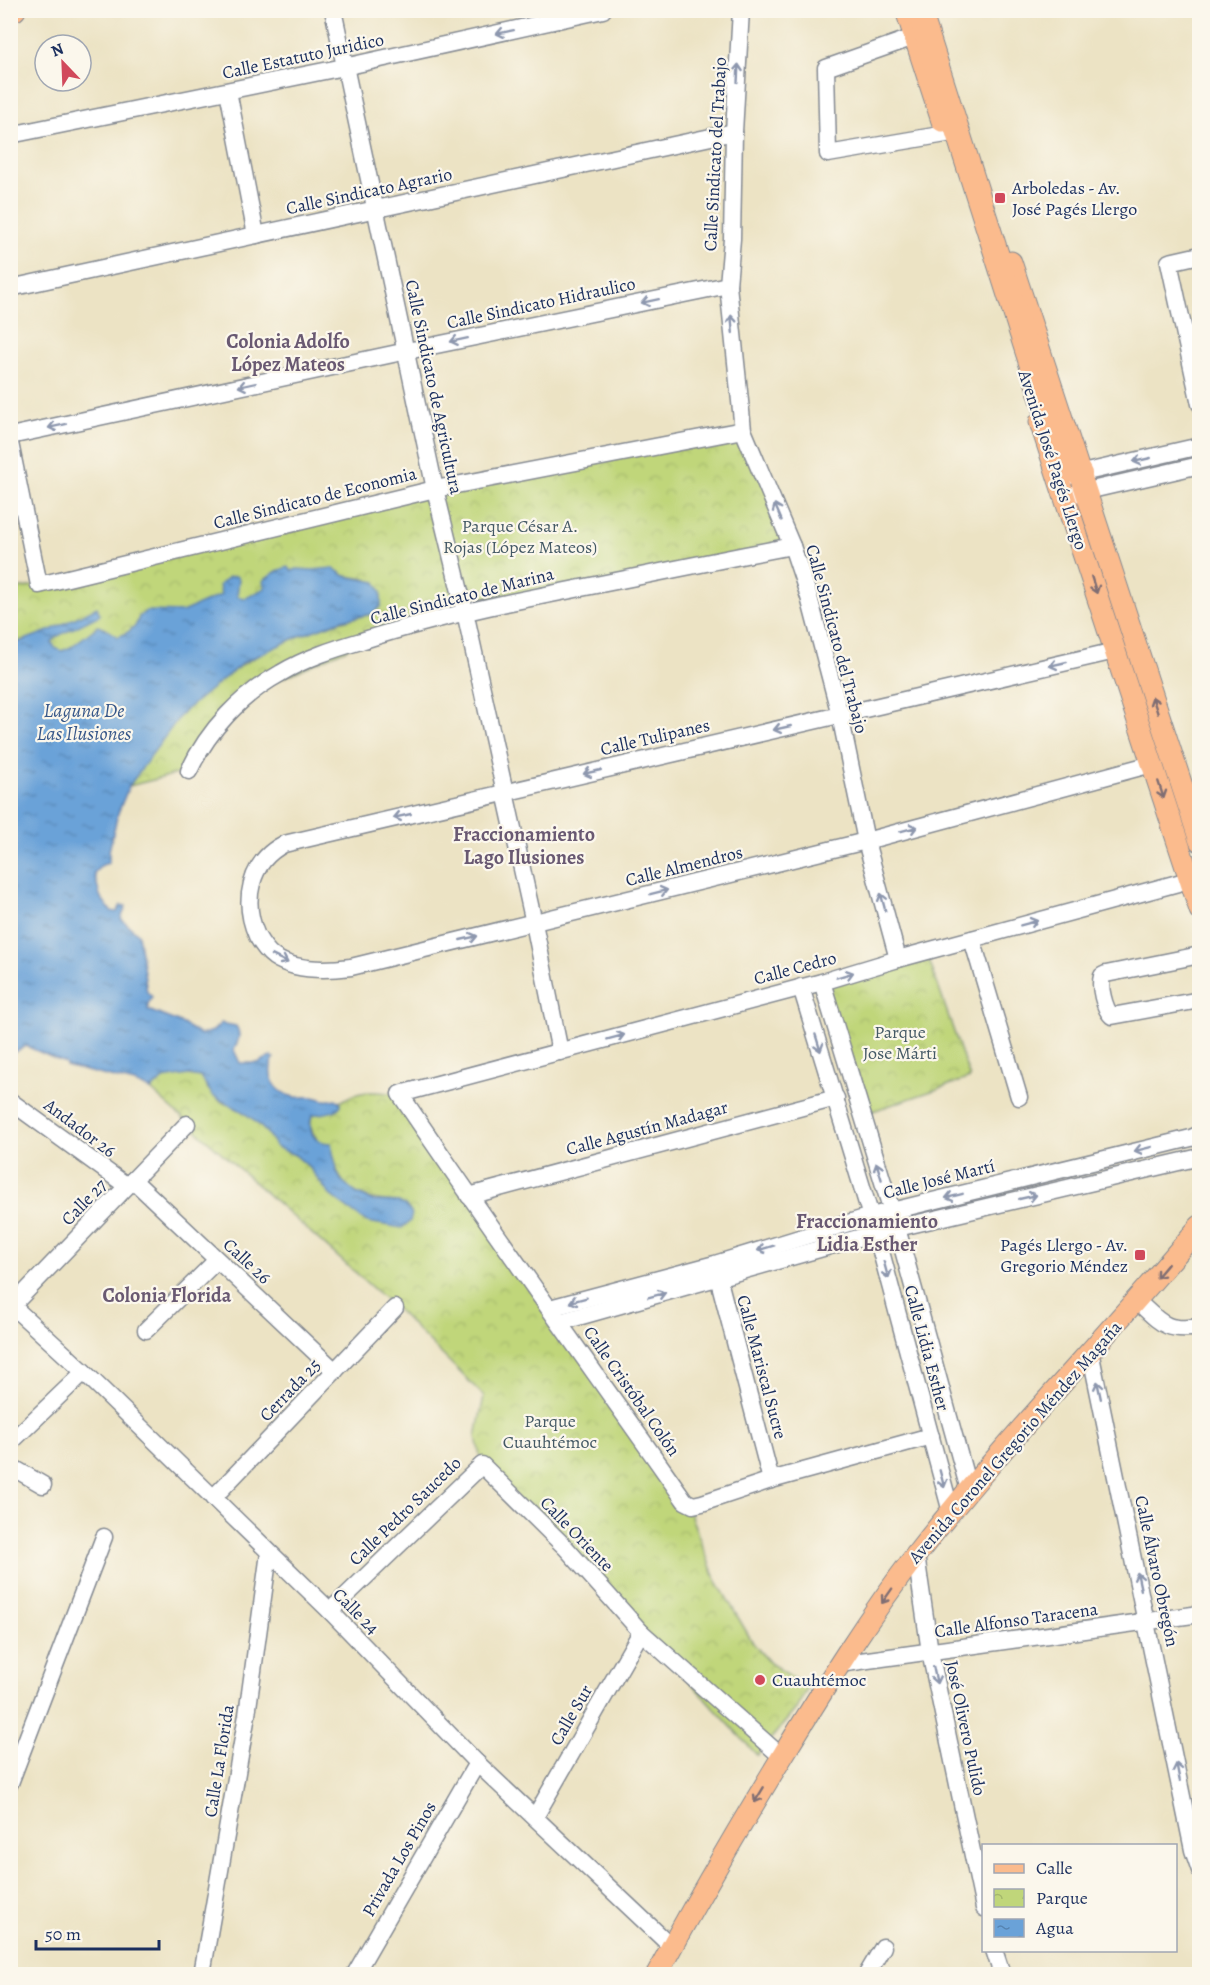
<svg xmlns="http://www.w3.org/2000/svg" width="1210" height="1985" font-family="Alegreya,serif">
<style>
.park{fill:url(#park-crowns);stroke:#6e826c;stroke-width:1.5}
.water{fill:url(#water-ripples);stroke:#42689b;stroke-width:1.5}
.lines{fill:none;stroke-linecap:round;stroke-linejoin:round}
.minor-casing{stroke:#848991;stroke-width:19}
.major-casing{stroke:#848991;stroke-width:23}
.highway-casing{stroke:#848991;stroke-width:26}
.minor{stroke:#fff;stroke-width:16}
.major{stroke:#fbbb8d;stroke-width:21}
.highway{stroke:#fbbb8d;stroke-width:24}
.oneway{stroke:#8d97ae}
.oneway2{stroke:#806e73}
.poi-dot{fill:#d1495b;stroke:#fbf7ec;stroke-width:2}
.labels{text-anchor:middle;stroke-width:4.5;stroke-linejoin:round;paint-order:stroke}
.street-label{font-size:18px;fill:#1b2f5e;stroke:#fbf7ec}
.poi-label{font-size:18px;fill:#1b2f5e;stroke:#fbf7ec;text-anchor:start}
.park-label{font-size:18px;fill:#445965;stroke:#fbf7ec}
.neighbourhood-label{font-size:20px;font-weight:bold;fill:#695972;stroke:#fbf7ec}
.water-label{font-size:20px;font-style:italic;fill:#375789;stroke:#fbf7ec}
</style>
<defs>
<pattern id="park-crowns" width="20" height="18" patternUnits="userSpaceOnUse" patternTransform="scale(1.5)"><rect width="20" height="18" fill="#c0d67a"/><path d="M2 6a3 3 0 1 1 6 0M12 15a3 3 0 1 1 6 0" fill="none" stroke="#a4b86c"/></pattern>
<pattern id="water-ripples" width="26" height="14" patternUnits="userSpaceOnUse" patternTransform="scale(1.5)"><rect width="26" height="14" fill="#6aa2d8"/><path d="M2 4q2-2 4 0t4 0M15 11q2-2 4 0t4 0" fill="none" stroke="#5684b2"/></pattern>
</defs>
<rect width="100%" height="100%" fill="#fbf7ec"/>
<filter id="ink" filterUnits="userSpaceOnUse"><feTurbulence type="fractalNoise" baseFrequency=".0167" numOctaves="2"/><feDisplacementMap in="SourceGraphic" scale="12" xChannelSelector="R" yChannelSelector="G"/><feConvolveMatrix kernelMatrix="1 2 1 2 8 2 1 2 1" color-interpolation-filters="sRGB"/></filter>
<filter id="wash" filterUnits="userSpaceOnUse"><feTurbulence type="fractalNoise" baseFrequency=".008" numOctaves="4" result="noise"/><feDisplacementMap in="SourceGraphic" scale="24" xChannelSelector="R" yChannelSelector="G"/><feGaussianBlur stdDeviation="1.35" result="paint"/><feColorMatrix in="noise" values="0 0 0 0 0 0 0 0 0 0 0 0 0 0 0 0 0 1.4 0 .05"/><feComposite in="paint" operator="in"/></filter>
<g filter="url(#wash)">
<rect width="100%" height="100%" fill="#ece3c4"/>
<g class="park">
<path d="M743,430L792,546L375,636L254,691L189,771L129,786C146,762 163,732 183,712C233,661 303,628 372,614L367,579L345,576L333,568L244,599L150,619L137,630L118,637L91,640L62,651L11,654V590L39,585L435,489Z"/>
<polygon points="928,957 970,1078 867,1113 826,987"/>
<path d="M188,1075L201,1077L208,1089L220,1101L240,1110L254,1120L267,1133L276,1147L295,1155L309,1167L330,1195L347,1208L399,1202C376,1201 351,1198 339,1175C336,1170 337,1163 334,1158C324,1141 306,1137 312,1115L324,1113L341,1105L340,1102C361,1088 377,1092 400,1094L685,1501L715,1578L753,1643L770,1663L808,1687L796,1709L757,1755L620,1605L482,1465L476,1437L484,1396L395,1308L151,1090L163,1078Z"/>
</g>
<path class="water" d="M288,567L292,571L297,569L313,570L333,568L345,576L376,582L381,592V606L372,614L342,620L297,637L244,662L182,713L129,786L118,813L109,851V863L102,865L94,873L100,896L111,911L117,912L121,905L126,906L121,919L138,934L147,992L152,997L148,1004V1010L183,1024L200,1035L213,1031L221,1023L236,1026C242,1035 238,1041 234,1050L240,1063H258L271,1056L274,1058C265,1075 275,1093 294,1097C300,1098 307,1096 313,1097C324,1099 324,1102 336,1099L340,1102L341,1105C335,1114 322,1113 312,1115C307,1132 313,1143 331,1143L337,1172L341,1180L356,1193L373,1201L399,1202L406,1206L412,1214L410,1221L402,1228L367,1222L347,1208L330,1195L309,1167L295,1155L276,1147L267,1133L254,1120L240,1110L213,1096L201,1077L188,1075L163,1079L151,1090L135,1083L66,1066L65,1063L26,1046L11,1054V645L51,630L97,607L100,615L56,637L52,642L55,648L62,651L71,647L98,626L106,629L118,637L128,632L136,625L139,617L146,611L182,612L221,595L219,585L229,577L236,576L239,579L237,596L244,599L265,588L263,581L277,571Z"/>
</g>
<g filter="url(#ink)">
<g class="lines">
<g class="minor-casing">
<g id="minor">
<polyline points="333,10 435,489 465,612 534,923 560,1052"/>
<polyline points="741,10 734,132 732,239 728,285 743,430 792,546 809,597 840,715 866,841 898,959"/>
<polyline points="914,37 826,68 828,154 946,134"/>
<polyline points="228,91 256,235"/>
<polyline points="10,135 344,67 603,10"/>
<polyline points="1200,255 1169,262 1200,404"/>
<polyline points="10,288 734,132"/>
<polyline points="10,436 407,351 728,285"/>
<polyline points="10,443 39,585 435,489 743,430"/>
<polyline points="1069,476 1200,446"/>
<polyline points="1074,494 1200,465"/>
<path d="M1115,651L284,844C249,862 242,902 257,936C261,943 267,952 274,957C295,971 328,970 351,967L866,841L1152,764"/>
<path d="M189,771C208,730 241,695 281,673C306,658 334,649 361,641C410,625 460,613 511,602C604,583 698,564 792,546"/>
<polyline points="972,939 1019,1097"/>
<path d="M1200,955L1106,974L1102,976C1099,986 1104,1009 1112,1016L1200,1000"/>
<polyline points="822,982 897,1228 969,1490"/>
<polyline points="801,987 876,1233 951,1512"/>
<polyline points="10,1101 127,1186"/>
<polyline points="133,1180 335,1371"/>
<polyline points="469,1196 836,1098"/>
<polyline points="716,1269 771,1480"/>
<path d="M1137,1301C1161,1323 1165,1332 1200,1327"/>
<polyline points="10,1304 84,1372 330,1611 477,1763 672,1947"/>
<polyline points="10,1308 187,1124"/>
<polyline points="550,1308 715,1264 871,1216 1191,1138 1200,1134"/>
<polyline points="560,1322 876,1233 1200,1157"/>
<polyline points="146,1330 217,1260"/>
<polyline points="1090,1351 1193,1850 1200,1870"/>
<path d="M931,1436L771,1480L702,1503L693,1505L685,1501C590,1365 492,1231 400,1094L822,982L898,959L1200,877"/>
<polyline points="10,1443 84,1372"/>
<polyline points="10,1466 43,1485"/>
<polyline points="213,1498 395,1308"/>
<polyline points="916,1555 930,1652 984,1908"/>
<polyline points="330,1611 482,1465 565,1547 641,1632 782,1757"/>
<polyline points="839,1664 1200,1614"/>
<polyline points="10,1783 104,1537"/>
<polyline points="535,1817 641,1632"/>
<polyline points="994,1950 1002,1974"/>
<polyline points="202,1974 247,1715 269,1553"/>
<polyline points="355,1974 477,1763"/>
<polyline points="867,1974 883,1947"/>
</g>
</g>
<g class="major-casing">
<g id="major">
<polyline points="906,10 942,121"/>
<polyline points="10,11 15,10"/>
<polyline points="1011,262 1200,841"/>
<polyline points="1040,422 1200,910"/>
<path d="M657,1974C697,1899 740,1826 785,1752C826,1685 868,1617 916,1555C1005,1441 1107,1337 1200,1226"/>
</g>
</g>
<g class="highway-casing">
<polyline id="highway" points="919,10 1053,432 1080,474"/>
</g>
<use href="#minor" class="minor"/>
<use href="#major" class="major"/>
<use href="#highway" class="highway"/>
</g>
<defs><path id="oneway-shaft" d="M-6 0H5M1.5-3L5.5 0L1.5 3" fill="none" stroke-width="1.6" stroke-linecap="round" stroke-linejoin="round" transform="scale(1.5)"/></defs>
<g class="oneway">
<use href="#oneway-shaft" transform="translate(505 32) rotate(168)"/>
<use href="#oneway-shaft" transform="translate(738 73) rotate(-87)"/>
<use href="#oneway-shaft" transform="translate(650 301) rotate(168)"/>
<use href="#oneway-shaft" transform="translate(732 324) rotate(-95)"/>
<use href="#oneway-shaft" transform="translate(459 340) rotate(168)"/>
<use href="#oneway-shaft" transform="translate(247 385) rotate(168)"/>
<use href="#oneway-shaft" transform="translate(57 426) rotate(168)"/>
<use href="#oneway-shaft" transform="translate(1142 460) rotate(167)"/>
<use href="#oneway-shaft" transform="translate(778 512) rotate(-113)"/>
<use href="#oneway-shaft" transform="translate(1058 664) rotate(167)"/>
<use href="#oneway-shaft" transform="translate(782 728) rotate(167)"/>
<use href="#oneway-shaft" transform="translate(592 772) rotate(167)"/>
<use href="#oneway-shaft" transform="translate(402 816) rotate(167)"/>
<use href="#oneway-shaft" transform="translate(909 829) rotate(-15)"/>
<use href="#oneway-shaft" transform="translate(659 892) rotate(-14)"/>
<use href="#oneway-shaft" transform="translate(883 902) rotate(-105)"/>
<use href="#oneway-shaft" transform="translate(1029 923) rotate(-15)"/>
<use href="#oneway-shaft" transform="translate(469 938) rotate(-13)"/>
<use href="#oneway-shaft" transform="translate(280 959) rotate(26)"/>
<use href="#oneway-shaft" transform="translate(845 975) rotate(-17)"/>
<use href="#oneway-shaft" transform="translate(616 1037) rotate(-15)"/>
<use href="#oneway-shaft" transform="translate(818 1043) rotate(73)"/>
<use href="#oneway-shaft" transform="translate(1143 1149) rotate(166)"/>
<use href="#oneway-shaft" transform="translate(879 1171) rotate(-107)"/>
<use href="#oneway-shaft" transform="translate(954 1196) rotate(166)"/>
<use href="#oneway-shaft" transform="translate(1028 1197) rotate(-13)"/>
<use href="#oneway-shaft" transform="translate(766 1248) rotate(163)"/>
<use href="#oneway-shaft" transform="translate(886 1270) rotate(75)"/>
<use href="#oneway-shaft" transform="translate(657 1295) rotate(-15)"/>
<use href="#oneway-shaft" transform="translate(578 1300) rotate(165)"/>
<use href="#oneway-shaft" transform="translate(1099 1390) rotate(-102)"/>
<use href="#oneway-shaft" transform="translate(942 1479) rotate(75)"/>
<use href="#oneway-shaft" transform="translate(1139 1581) rotate(-102)"/>
<use href="#oneway-shaft" transform="translate(935 1675) rotate(78)"/>
<use href="#oneway-shaft" transform="translate(1178 1772) rotate(-101)"/>
</g>
<g class="oneway2">
<use href="#oneway-shaft" transform="translate(1094 585) rotate(72)"/>
<use href="#oneway-shaft" transform="translate(1155 705) rotate(-108)"/>
<use href="#oneway-shaft" transform="translate(1161 790) rotate(72)"/>
<use href="#oneway-shaft" transform="translate(1162 1271) rotate(130)"/>
<use href="#oneway-shaft" transform="translate(887 1596) rotate(125)"/>
<use href="#oneway-shaft" transform="translate(759 1795) rotate(121)"/>
</g>
</g>
<g class="poi-dot">
<rect x="994" y="192" width="12" height="12" rx="3"/>
<rect x="1134" y="1249" width="12" height="12" rx="3"/>
<circle cx="760" cy="1680" r="6"/>
</g>
<g class="labels">
<g class="street-label">
<text transform="translate(303 56) rotate(-12)" y="6">Calle Estatuto Juridico</text>
<text transform="translate(715 154) rotate(-87)" y="6">Calle Sindicato del Trabajo</text>
<text transform="translate(369 191) rotate(-12)" y="6">Calle Sindicato Agrario</text>
<text transform="translate(541 303) rotate(-12)" y="6">Calle Sindicato Hidraulico</text>
<text transform="translate(434 387) rotate(78)" y="6">Calle Sindicato de Agricultura</text>
<text transform="translate(1053 460) rotate(72)" y="6">Avenida José Pagés Llergo</text>
<text transform="translate(315 498) rotate(-14)" y="6">Calle Sindicato de Economia</text>
<text transform="translate(462 596) rotate(-14)" y="6">Calle Sindicato de Marina</text>
<text transform="translate(837 639) rotate(75)" y="6">Calle Sindicato del Trabajo</text>
<text transform="translate(655 737) rotate(-13)" y="6">Calle Tulipanes</text>
<text transform="translate(684 866) rotate(-14)" y="6">Calle Almendros</text>
<text transform="translate(795 968) rotate(-15)" y="6">Calle Cedro</text>
<text transform="translate(80 1128) rotate(37)" y="6">Andador 26</text>
<text transform="translate(647 1128) rotate(-15)" y="6">Calle Agustín Madagar</text>
<text transform="translate(939 1179) rotate(-14)" y="6">Calle José Martí</text>
<text transform="translate(84 1202) rotate(-46)" y="6">Calle 27</text>
<text transform="translate(247 1261) rotate(43)" y="6">Calle 26</text>
<text transform="translate(927 1348) rotate(75)" y="6">Calle Lidia Esther</text>
<text transform="translate(762 1367) rotate(75)" y="6">Calle Mariscal Sucre</text>
<text transform="translate(290 1390) rotate(-46)" y="6">Cerrada 25</text>
<text transform="translate(632 1391) rotate(55)" y="6">Calle Cristóbal Colón</text>
<text transform="translate(1015 1442) rotate(-49)" y="6">Avenida Coronel Gregorio Méndez Magaña</text>
<text transform="translate(405 1511) rotate(-44)" y="6">Calle Pedro Saucedo</text>
<text transform="translate(577 1534) rotate(46)" y="6">Calle Oriente</text>
<text transform="translate(1157 1571) rotate(78)" y="6">Calle Álvaro Obregón</text>
<text transform="translate(356 1611) rotate(45)" y="6">Calle 24</text>
<text transform="translate(1016 1620) rotate(-8)" y="6">Calle Alfonso Taracena</text>
<text transform="translate(571 1715) rotate(-60)" y="6">Calle Sur</text>
<text transform="translate(966 1728) rotate(78)" y="6">José Olivero Pulido</text>
<text transform="translate(219 1761) rotate(-81)" y="6">Calle La Florida</text>
<text transform="translate(399 1859) rotate(-60)" y="6">Privada Los Pinos</text>
</g>
<g class="poi-label">
<text x="1012" y="194">Arboledas - Av.<tspan x="1012" dy="21">José Pagés Llergo</tspan></text>
<text x="1128" y="1251" text-anchor="end">Pagés Llergo - Av.<tspan x="1128" dy="21">Gregorio Méndez</tspan></text>
<text x="772" y="1686">Cuauhtémoc</text>
</g>
<g class="park-label">
<text x="520" y="532">Parque César A.<tspan x="520" dy="21">Rojas (López Mateos)</tspan></text>
<text x="900" y="1038">Parque<tspan x="900" dy="21">Jose Márti</tspan></text>
<text x="550" y="1427">Parque<tspan x="550" dy="21">Cuauhtémoc</tspan></text>
</g>
<g class="neighbourhood-label">
<text x="288" y="348">Colonia Adolfo<tspan x="288" dy="23">López Mateos</tspan></text>
<text x="524" y="841">Fraccionamiento<tspan x="524" dy="23">Lago Ilusiones</tspan></text>
<text x="867" y="1228">Fraccionamiento<tspan x="867" dy="23">Lidia Esther</tspan></text>
<text x="167" y="1302">Colonia Florida</text>
</g>
<g class="water-label">
<text x="84" y="717">Laguna De<tspan x="84" dy="23">Las Ilusiones</tspan></text>
</g>
</g>
<rect width="1210" height="1985" fill="none" stroke="#fbf7ec" stroke-width="36"/>
<rect x="982" y="1844" width="195" height="108" fill="#fbf7ec" stroke="#a1a7b3" stroke-width="1.5"/>
<rect x="994" y="1864" width="30" height="9" fill="#fbbb8d" stroke="#a1a7b3" stroke-width="1.5"/>
<text x="1036" y="1874" font-size="18" fill="#1b2f5e">Calle</text>
<rect x="994" y="1889" width="30" height="18" fill="url(#park-crowns)" stroke="#a1a7b3" stroke-width="1.5"/>
<text x="1036" y="1904" font-size="18" fill="#1b2f5e">Parque</text>
<rect x="994" y="1919" width="30" height="18" fill="url(#water-ripples)" stroke="#a1a7b3" stroke-width="1.5"/>
<text x="1036" y="1934" font-size="18" fill="#1b2f5e">Agua</text>
<g transform="translate(63 63) rotate(337)"><circle r="28" fill="#fbf7ec" stroke="#a1a7b3" stroke-width="1.5"/>
<path d="M0-4.5L10 22L0 15L-10 22Z" fill="#d1495b"/>
<text y="-9" font-size="16" font-weight="bold" text-anchor="middle" fill="#1b2f5e">N</text>
</g>
<path d="M36 1940v9h123v-9" fill="none" stroke="#1b2f5e" stroke-width="3"/>
<text x="45" y="1940" font-size="18" fill="#1b2f5e" stroke="#fbf7ec" stroke-width="4.5" paint-order="stroke">50 m</text>
</svg>
